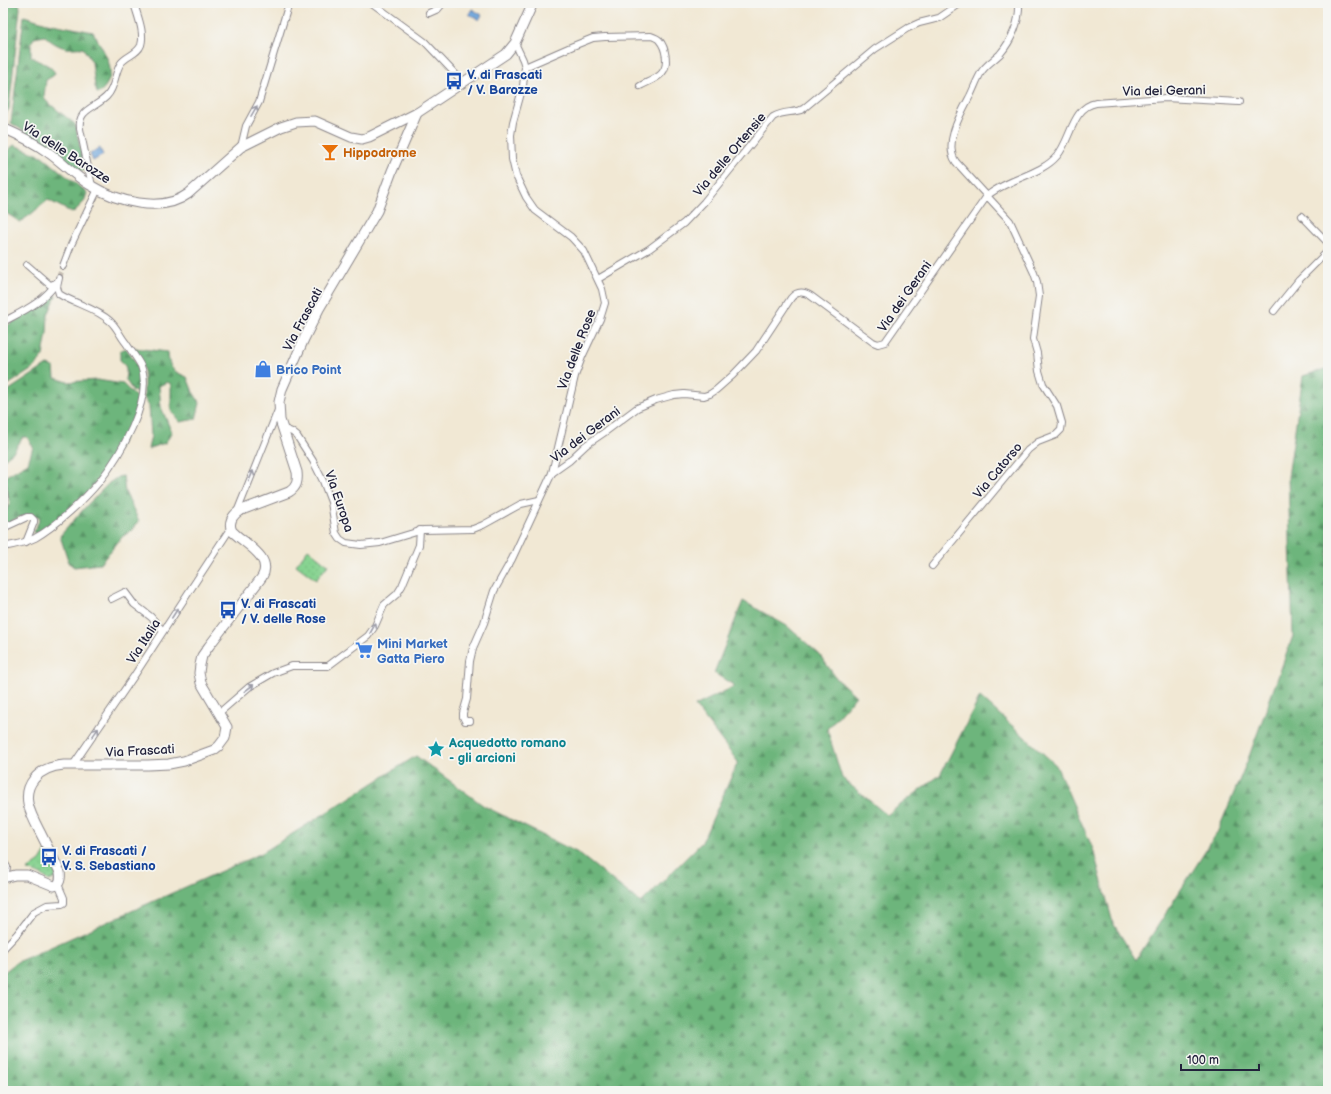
<svg xmlns="http://www.w3.org/2000/svg" width="1331" height="1094" font-family="'Balsamiq Sans',sans-serif">
<style>
.grass{fill:url(#grass-dots);stroke:#547a66}
.forest{fill:url(#forest-firs);stroke:#486c5b}
.water{fill:url(#water-ripples);stroke:#48648c}
.lines{fill:none;stroke-linecap:round;stroke-linejoin:round}
.minor-tunnel{stroke:#c8c0b5;stroke-width:6;stroke-dasharray:6 3;stroke-linecap:butt}
.minor-casing{stroke:#8a8588;stroke-width:8}
.secondary-casing{stroke:#8a8588;stroke-width:11}
.minor{stroke:#fff;stroke-width:6}
.secondary{stroke:#fff;stroke-width:9}
.oneway{stroke:#9c9ca7}
.labels{text-anchor:middle;stroke-width:3.5;stroke-linejoin:round;paint-order:stroke}
.transit-label{font-size:13px;font-weight:bold;fill:#164399;stroke:#f6f6f2;text-anchor:start}
.street-label{font-size:13px;fill:#22223b;stroke:#f6f6f2}
.food-label{font-size:13px;font-weight:bold;fill:#c56008;stroke:#f6f6f2;text-anchor:start}
.shop-label{font-size:13px;font-weight:bold;fill:#366cbe;stroke:#f6f6f2;text-anchor:start}
.culture-label{font-size:13px;font-weight:bold;fill:#0d838f;stroke:#f6f6f2;text-anchor:start}
</style>
<defs>
<pattern id="grass-dots" width="8" height="8" patternUnits="userSpaceOnUse"><rect width="8" height="8" fill="#87d391"/><path d="M2 2h.1M6 6h.1" fill="none" stroke="#74b57e" stroke-width="1.8" stroke-linecap="round"/></pattern>
<pattern id="forest-firs" width="22" height="20" patternUnits="userSpaceOnUse"><rect width="22" height="20" fill="#6db57b"/><path d="M5 1l3.5 6h-7zM16 11l3.5 6h-7z" fill="#599366"/></pattern>
<pattern id="water-ripples" width="26" height="14" patternUnits="userSpaceOnUse"><rect width="26" height="14" fill="#6ea5dc"/><path d="M2 4q2-2 4 0t4 0M15 11q2-2 4 0t4 0" fill="none" stroke="#5a86b4"/></pattern>
</defs>
<rect width="100%" height="100%" fill="#f6f6f2"/>
<filter id="ink" filterUnits="userSpaceOnUse"><feTurbulence type="fractalNoise" baseFrequency=".025" numOctaves="2"/><feDisplacementMap in="SourceGraphic" scale="8" xChannelSelector="R" yChannelSelector="G"/><feConvolveMatrix kernelMatrix="1 2 1 2 8 2 1 2 1" color-interpolation-filters="sRGB"/></filter>
<filter id="wash" filterUnits="userSpaceOnUse"><feTurbulence type="fractalNoise" baseFrequency=".012" numOctaves="4" result="noise"/><feDisplacementMap in="SourceGraphic" scale="16" xChannelSelector="R" yChannelSelector="G"/><feGaussianBlur stdDeviation="0.9" result="paint"/><feColorMatrix in="noise" values="0 0 0 0 0 0 0 0 0 0 0 0 0 0 0 0 0 1.4 0 .05"/><feComposite in="paint" operator="in"/></filter>
<g filter="url(#wash)">
<rect width="100%" height="100%" fill="#f1e8d4"/>
<g class="grass">
<polygon points="308,549 328,565 316,580 296,565"/>
<path d="M46,851L55,872L56,878L49,881C43,875 36,872 27,870L40,861Z"/>
</g>
<g class="forest">
<polygon points="3,3 19,3 20,8 9,109 3,118"/>
<path d="M24,16L47,23L93,32C104,52 122,74 99,93H97L95,86L92,62L83,48C77,47 71,49 66,48C58,46 51,42 45,36L34,38L31,43V56C34,58 37,61 41,62C47,65 51,66 55,73L53,76L46,80L44,96L46,101L75,124L85,169L84,171L76,169L36,139L11,123Z"/>
<polygon points="14,145 42,156 87,193 84,202 73,213 48,200 30,215 20,222 3,211 3,153 6,152"/>
<polygon points="50,296 56,296 48,315 47,333 43,356 34,368 8,385 3,375 3,328 36,309"/>
<path d="M126,348C136,361 145,375 138,392L133,391L125,379C127,370 127,366 120,360V351Z"/>
<path d="M134,348L168,352C169,369 173,371 187,377L193,392L200,403L196,419L180,422L171,411V384L167,382L159,386L161,407L172,433L165,443L148,449L151,436L149,406L144,398V371Z"/>
<path d="M47,365L54,367L55,378L68,382L97,380L123,384L139,400C136,414 131,423 125,436C119,448 112,460 105,471C88,495 60,519 35,534L34,532L40,518C25,513 19,517 6,524L3,523V516L10,504L4,480L6,476L28,463L33,447L27,437H23L14,451L3,460V394Z"/>
<polygon points="1328,368 1328,1091 3,1091 3,973 17,962 262,853 416,756 484,806 578,853 641,903 702,842 738,762 695,706 735,686 714,673 743,601 787,626 819,654 837,679 856,696 827,729 842,778 887,815 940,775 980,697 1056,765 1093,849 1113,923 1136,960 1217,833 1247,762 1293,636 1288,477 1303,376"/>
<polygon points="123,476 125,492 139,521 132,530 122,537 100,564 74,567 69,563 60,536 89,503 109,483 118,477"/>
</g>
<g class="water">
<polygon points="472,9 482,15 479,20 469,14"/>
<polygon points="100,148 103,155 93,161 90,154"/>
</g>
</g>
<g filter="url(#ink)">
<g class="lines">
<polyline class="minor-tunnel" points="59,278 63,266"/>
<g class="minor-casing">
<g id="minor">
<polyline points="372,3 425,42 463,82"/>
<polyline points="429,13 438,9 443,3"/>
<path d="M525,67L573,46L593,38L605,37L651,36C654,37 657,38 659,40C666,48 669,65 662,73C657,79 647,82 640,86"/>
<polyline points="241,147 246,126 259,102 289,3"/>
<path d="M92,186L80,129C77,109 96,108 107,96C116,87 114,73 121,63C126,56 138,54 141,45C145,32 137,15 134,3"/>
<polyline points="1302,216 1328,243"/>
<polyline points="27,265 50,285 56,283"/>
<polyline points="63,266 71,245 98,189"/>
<path d="M598,279L649,249L684,223L704,202L773,117C785,110 792,114 803,109L875,49L908,28L919,23L939,18L961,3"/>
<polyline points="1274,311 1299,280 1328,251"/>
<path d="M3,322C23,311 44,302 57,282"/>
<polyline points="282,428 292,432 297,436 313,461 323,481 331,502 336,533 340,539 346,543 361,545 380,543 423,530 473,529 483,525 521,504 539,500"/>
<path d="M552,473L569,461L586,445L605,432L637,408L656,400L674,395L684,394L704,396L710,394L716,390L733,375L756,351L791,298C797,291 803,291 811,296L873,342L878,344L885,342L987,196C1006,179 1041,175 1057,156C1071,140 1072,107 1096,103L1165,98L1239,102"/>
<polyline points="3,508 5,504 4,490"/>
<polyline points="237,512 278,410"/>
<polyline points="3,528 27,517 31,517 34,520 34,522 26,542"/>
<path d="M3,547C14,545 25,543 35,538C55,527 84,500 99,482C119,457 154,399 141,366C137,358 131,351 126,343C120,336 117,327 110,321C96,308 75,304 59,294L57,287L59,278"/>
<path d="M932,566L1028,450L1038,442L1056,435L1061,430L1062,423L1057,406L1043,384L1039,371L1037,353L1033,339L1039,296L1037,282L1034,273L1010,221L956,162C943,144 961,113 970,96C974,88 977,79 982,71C987,64 994,60 1000,54C1012,40 1020,21 1019,3"/>
<polyline points="111,599 125,592 134,604 151,617 163,631"/>
<polyline points="219,713 249,687 273,673 292,666 328,666 368,636 375,626 384,605 397,594 402,586 419,545 420,530"/>
<polyline points="470,721 465,721 463,717 463,713 467,699 470,661 473,648 484,623 494,591 512,559 552,473 575,376 582,357 600,319 605,303 602,289 584,251 571,237 535,210 526,197 516,176 512,159 511,135 513,122 523,86 525,67 523,60 515,43"/>
<polyline points="73,765 134,676 230,529"/>
<polyline points="3,861 7,867 5,877"/>
<polyline points="3,949 17,934 34,912 47,905 62,904 64,903 64,898 58,884"/>
</g>
</g>
<g class="secondary-casing">
<g id="secondary">
<path d="M3,128C19,135 35,143 49,153C63,163 75,176 90,185C116,201 161,214 188,194L241,147L281,127L296,122L315,121L351,137L362,139L369,137L417,113L506,54L515,43L533,3"/>
<path d="M3,878L15,875H27L54,886C60,885 61,878 60,872C54,860 48,848 42,836C33,818 19,797 34,779C41,770 52,766 64,765H148L169,764L184,761L214,750L219,746L225,738L227,727L201,683L199,673L200,665L202,656L209,646L262,577C274,557 243,543 232,531C228,523 232,516 239,511L289,492C297,487 298,481 297,472L280,420L279,402L282,389L304,339L319,309L377,211L392,171L417,113"/>
</g>
</g>
<use href="#minor" class="minor"/>
<use href="#secondary" class="secondary"/>
</g>
<defs><path id="oneway-shaft" d="M-6 0H5M1.5-3L5.5 0L1.5 3" fill="none" stroke-width="1.6" stroke-linecap="round" stroke-linejoin="round"/></defs>
<g class="oneway">
<use href="#oneway-shaft" transform="translate(254 111) rotate(-60)"/>
<use href="#oneway-shaft" transform="translate(251 476) rotate(-68)"/>
<use href="#oneway-shaft" transform="translate(175 613) rotate(-57)"/>
<use href="#oneway-shaft" transform="translate(373 628) rotate(-61)"/>
<use href="#oneway-shaft" transform="translate(249 688) rotate(-37)"/>
<use href="#oneway-shaft" transform="translate(95 733) rotate(-55)"/>
</g>
</g>
<defs>
<g id="bus-bare" transform="scale(1.38)"><path d="M-5-6H5V4H4V6H2V4H-2V6H-4V4H-5ZM-3.5-4V0h7V-4ZM-3.5 1.2v1.5H-2V1.2ZM2 1.2v1.5H3.5V1.2Z" fill="#1a4fb4" stroke="#f6f6f2" stroke-width="2.5" paint-order="stroke"/></g>
<g id="bar-bare" transform="scale(1.38)"><path d="M-6-5H6L.8 .8V4.5H3.5V6h-7V4.5H-.8V.8Z" fill="#e8710a" stroke="#f6f6f2" stroke-width="2.5" paint-order="stroke"/></g>
<g id="shop-bare" transform="scale(1.38)"><path d="M-5-2.5h2.3a2.7 3.5 0 0 1 5.4 0H5L5.5 6h-11ZM-1.5-2.5h3a1.5 2.3 0 0 0-3 0Z" fill="#3f7fe0" stroke="#f6f6f2" stroke-width="2.5" paint-order="stroke"/></g>
<g id="supermarket-bare" transform="scale(1.38)"><path d="M-6-5.5h2.5l.6 2H6L4.5 2H-2.5L-4.4-4H-6ZM-1.5 3.2a1.3 1.3 0 1 0 .1 0ZM3 3.2a1.3 1.3 0 1 0 .1 0Z" fill="#3f7fe0" stroke="#f6f6f2" stroke-width="2.5" paint-order="stroke"/></g>
<g id="sight-bare" transform="scale(1.38)"><path d="M0-6L1.8-2.2L6-1.7L2.9 1.2L3.7 5.4L0 3.3L-3.7 5.4L-2.9 1.2L-6-1.7L-1.8-2.2Z" fill="#0f9aa8" stroke="#f6f6f2" stroke-width="2.5" paint-order="stroke"/></g>
</defs>
<g fill-rule="evenodd">
<use href="#bus-bare" x="454" y="81"/>
<use href="#bar-bare" x="330" y="152"/>
<use href="#shop-bare" x="263" y="369"/>
<use href="#bus-bare" x="228" y="610"/>
<use href="#supermarket-bare" x="364" y="650"/>
<use href="#sight-bare" x="436" y="749"/>
<use href="#bus-bare" x="49" y="857"/>
</g>
<g class="labels">
<g class="transit-label">
<text x="467" y="79">V. di Frascati<tspan x="467" dy="15">/ V. Barozze</tspan></text>
<text x="241" y="608">V. di Frascati<tspan x="241" dy="15">/ V. delle Rose</tspan></text>
<text x="62" y="855">V. di Frascati /<tspan x="62" dy="15">V. S. Sebastiano</tspan></text>
</g>
<g class="street-label">
<text transform="translate(1164 90) rotate(-1)" y="5">Via dei Gerani</text>
<text transform="translate(67 152) rotate(33)" y="5">Via delle Barozze</text>
<text transform="translate(729 154) rotate(-50)" y="5">Via delle Ortensie</text>
<text transform="translate(904 296) rotate(-55)" y="5">Via dei Gerani</text>
<text transform="translate(302 319) rotate(-62)" y="5">Via Frascati</text>
<text transform="translate(576 349) rotate(-69)" y="5">Via delle Rose</text>
<text transform="translate(585 434) rotate(-37)" y="5">Via dei Gerani</text>
<text transform="translate(997 470) rotate(-50)" y="5">Via Catorso</text>
<text transform="translate(340 501) rotate(71)" y="5">Via Europa</text>
<text transform="translate(143 641) rotate(-57)" y="5">Via Italia</text>
<text transform="translate(140 750) rotate(-3)" y="5">Via Frascati</text>
</g>
<g class="food-label">
<text x="343" y="157">Hippodrome</text>
</g>
<g class="shop-label">
<text x="276" y="374">Brico Point</text>
<text x="377" y="648">Mini Market<tspan x="377" dy="15">Gatta Piero</tspan></text>
</g>
<g class="culture-label">
<text x="449" y="747">Acquedotto romano<tspan x="449" dy="15">- gli arcioni</tspan></text>
</g>
</g>
<rect width="1331" height="1094" fill="none" stroke="#f6f6f2" stroke-width="16"/>
<path d="M1181 1064v6h78v-6" fill="none" stroke="#22223b" stroke-width="2"/>
<text x="1187" y="1064" font-size="12" fill="#22223b" stroke="#f6f6f2" stroke-width="3" paint-order="stroke">100 m</text>
</svg>
